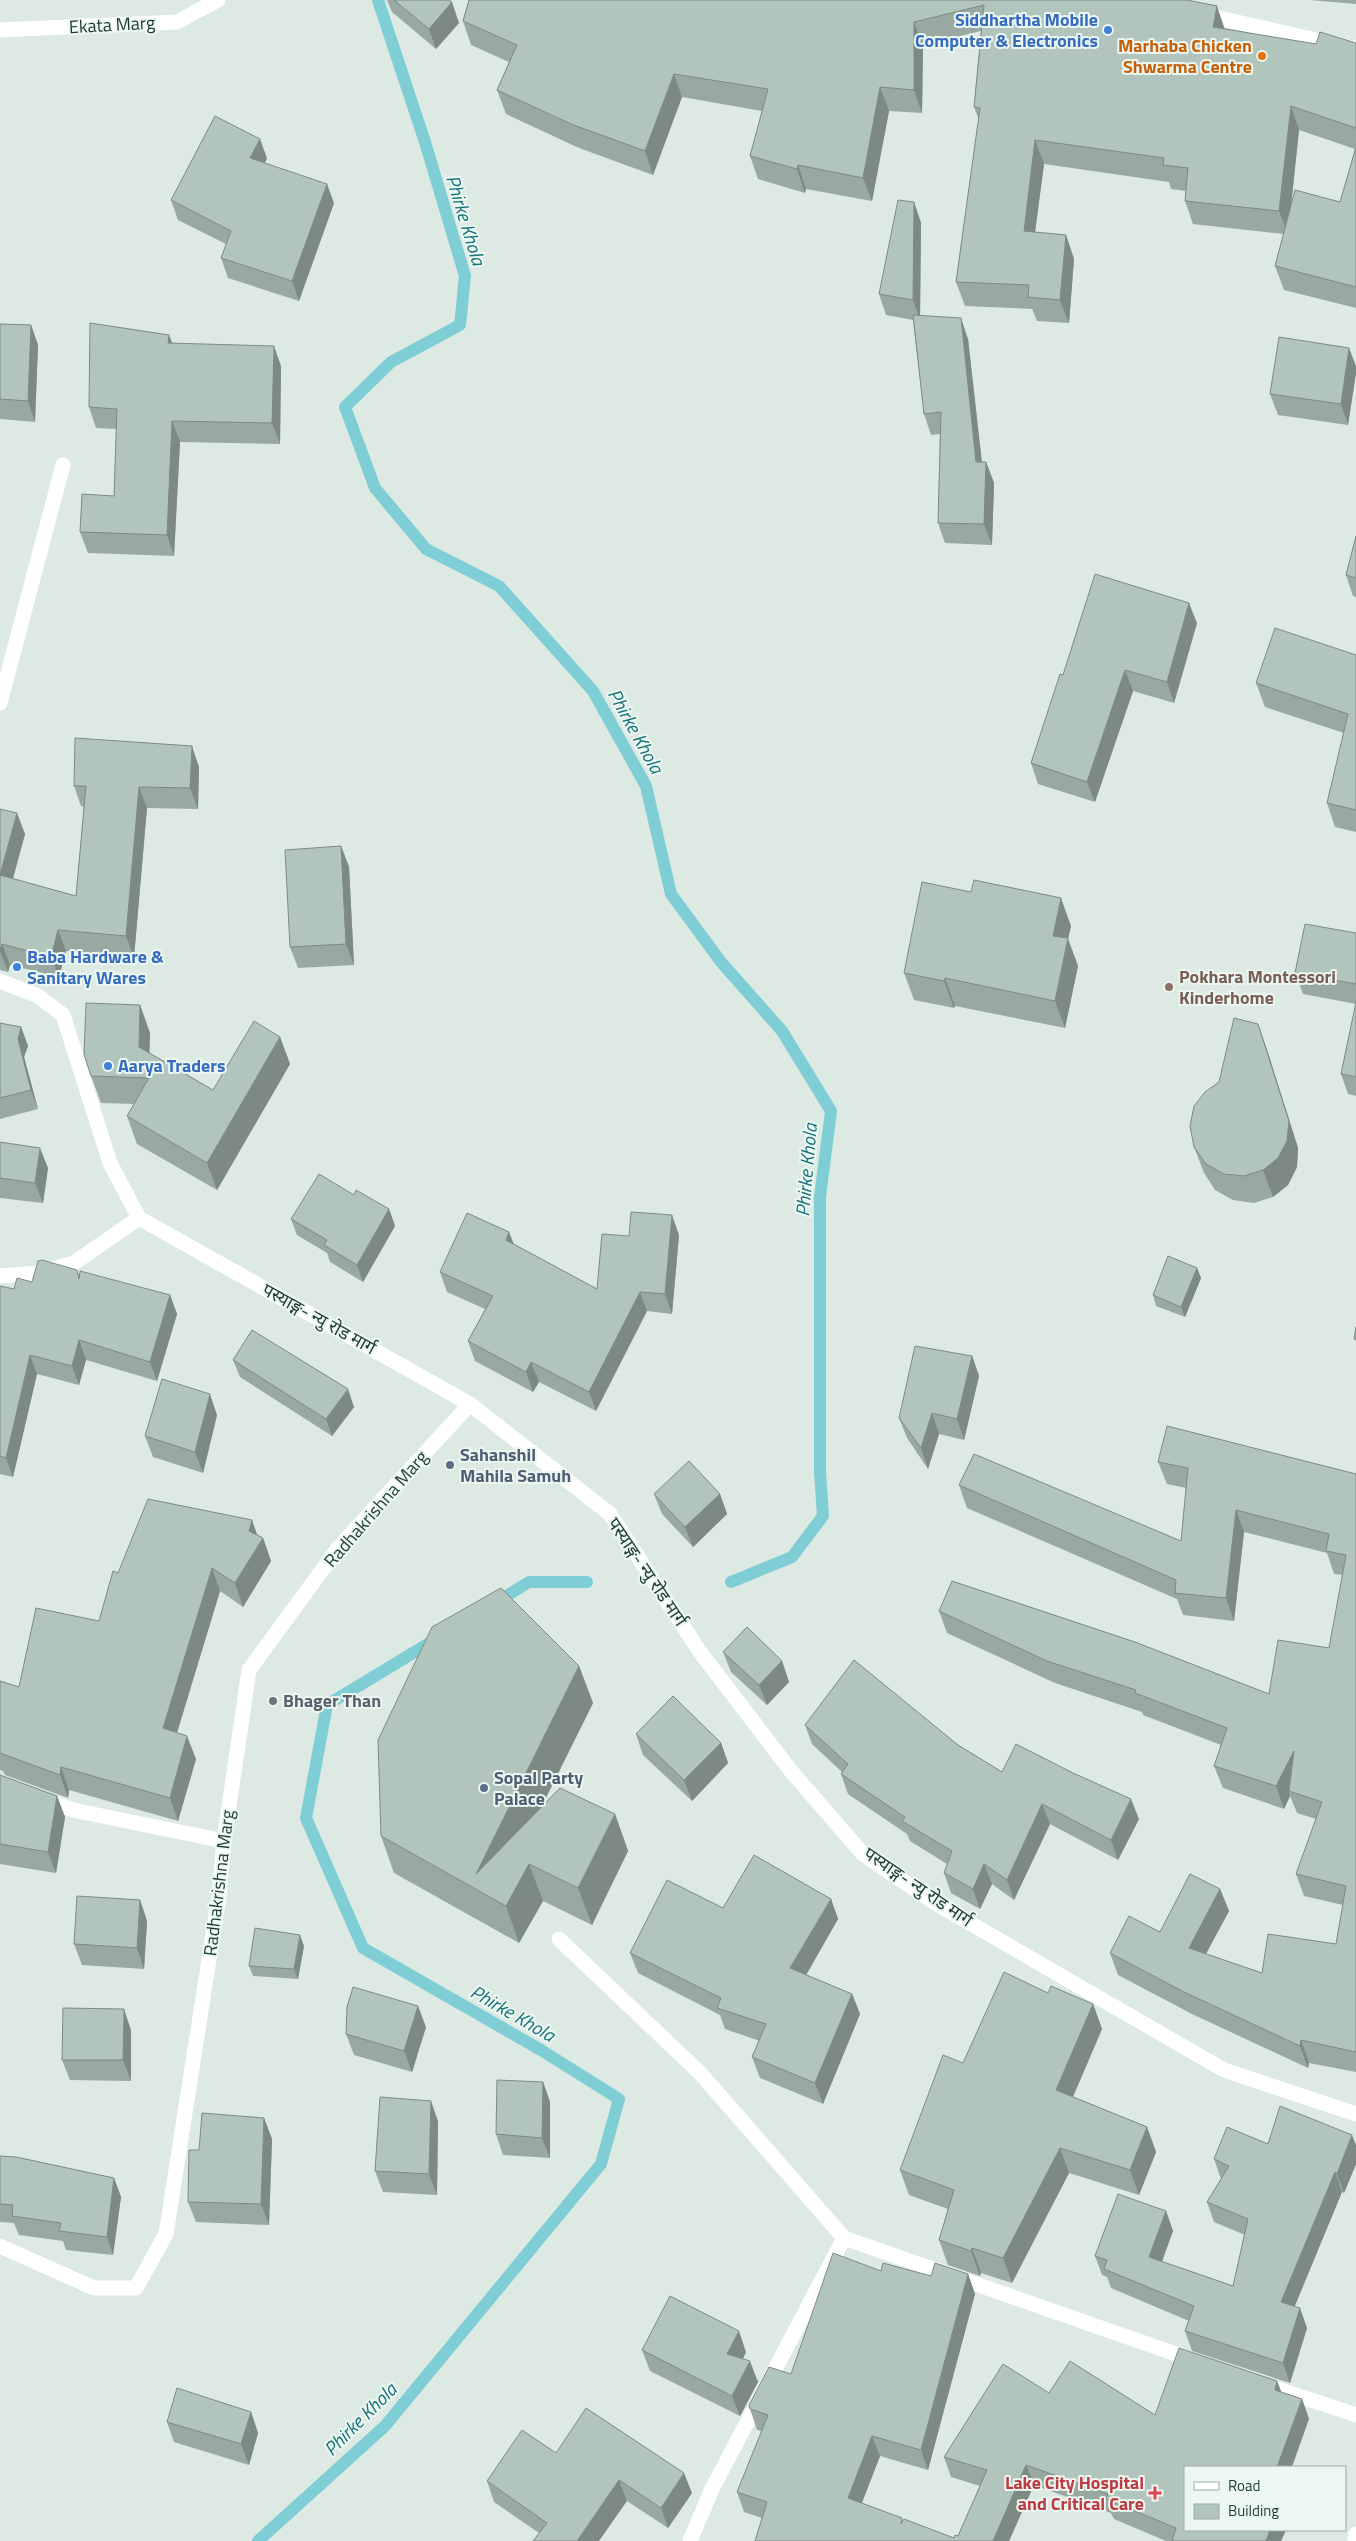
<svg xmlns="http://www.w3.org/2000/svg" width="1356" height="2541" font-family="'Titillium Web','Noto Sans Devanagari',sans-serif">
<style>
.lines{fill:none;stroke-linecap:round;stroke-linejoin:round}
.stream{stroke:#7fced5;stroke-width:12}
.minor{stroke:#fff;stroke-width:15}
.secondary{stroke:#fff;stroke-width:15}
.wall{fill:#99a9a2;fill-rule:evenodd}
.shaded-wall{fill:#7d8a84}
.building{fill:#b2c5bc;stroke:#7d8a84}
.shop-dot{fill:#3f7fe0;stroke:#edf7f1;stroke-width:2}
.food-dot{fill:#e8710a;stroke:#edf7f1;stroke-width:2}
.education-dot{fill:#8d6e63;stroke:#edf7f1;stroke-width:2}
.service-dot{fill:#5c6f8a;stroke:#edf7f1;stroke-width:2}
.worship-dot{fill:#6b7280;stroke:#edf7f1;stroke-width:2}
.health-dot{fill:#e0444e;stroke:#edf7f1;stroke-width:2}
.labels{text-anchor:middle;stroke-width:4;stroke-linejoin:round;paint-order:stroke}
.shop-label{font-size:18px;font-weight:bold;fill:#366cbe;stroke:#edf7f1;text-anchor:start}
.street-label{font-size:18px;fill:#1d3b31;stroke:#edf7f1}
.food-label{font-size:18px;font-weight:bold;fill:#c56008;stroke:#edf7f1;text-anchor:end}
.education-label{font-size:18px;font-weight:bold;fill:#785e54;stroke:#edf7f1;text-anchor:start}
.service-label{font-size:18px;font-weight:bold;fill:#4e5e75;stroke:#edf7f1;text-anchor:start}
.worship-label{font-size:18px;font-weight:bold;fill:#5b616d;stroke:#edf7f1;text-anchor:start}
.health-label{font-size:18px;font-weight:bold;fill:#be3a42;stroke:#edf7f1;text-anchor:end}
.water-label{font-size:19px;font-style:italic;fill:#13717a;stroke:#edf7f1}
</style>
<rect width="100%" height="100%" fill="#ddeae3"/>
<g class="lines">
<g class="stream">
<polyline points="378,0 425,142 465,276 460,325 391,362 345,407 375,488 426,549 499,586 593,691 646,786 671,894 721,962 782,1031 831,1111 820,1197 820,1472 823,1516 792,1557 731,1582"/>
<polyline points="495,1603 529,1582 587,1582"/>
<polyline points="258,2541 385,2426 601,2164 619,2099 541,2050 363,1948 306,1818 327,1705 436,1639"/>
</g>
<g class="minor">
<polyline points="0,30 177,22 218,0"/>
<polyline points="0,703 63,465"/>
<polyline points="0,981 38,996 63,1015 110,1163 139,1218 470,1404 610,1514 700,1652 791,1771 863,1854 935,1903 1224,2070 1356,2114"/>
<polyline points="0,1276 39,1273 74,1263 139,1218"/>
<polyline points="43,1799 73,1810 224,1841"/>
<polyline points="559,1939 701,2074 844,2238 1196,2361"/>
<polyline points="0,2246 94,2288 136,2288 166,2234 219,1896 224,1841 249,1670 339,1547 470,1404"/>
<polyline points="1263,2384 1356,2415"/>
<polyline points="690,2541 712,2489 844,2238"/>
</g>
<g class="secondary">
<polyline points="1201,14 1356,49"/>
<polyline points="1355,2541 1356,2534"/>
</g>
</g>
<g class="wall">
<polygon points="387,0 449,0 459,23 436,49 392,12"/>
<path d="M469,0H1187L1225,29L1316,44L1356,43V308L1284,290L1275,266L1284,234L1193,224L1185,201L1186,191L1171,189L1169,182L1044,164L1035,232L1066,235L1074,259L1069,323L1037,321L1032,309L965,306L956,282L979,120L974,107L981,31L923,45L922,113L889,111L872,201L806,189L805,193L758,179L750,156L762,111L682,97L653,175L579,148L506,114L497,90L509,62L471,45L463,21ZM1299,130L1355,149L1340,202L1291,207Z"/>
<polygon points="1310,0 1356,0 1356,4"/>
<polygon points="267,158 265,163 334,203 299,301 228,278 221,258 226,244 178,220 171,200"/>
<polygon points="914,202 921,223 920,316 968,339 982,462 986,462 994,483 992,545 945,543 938,523 940,434 931,435 924,414 913,320 886,315 879,294"/>
<polygon points="0,324 31,325 38,345 35,422 0,419"/>
<polygon points="169,335 172,343 281,366 280,444 180,442 174,556 88,553 80,532 114,496 117,429 96,428 89,407"/>
<polygon points="1356,366 1356,373 1348,425 1278,415 1270,394"/>
<polygon points="1356,536 1356,597 1353,596 1346,575"/>
<polygon points="1197,623 1174,703 1133,691 1095,802 1038,784 1031,763 1063,675"/>
<polygon points="1356,655 1356,832 1335,827 1327,803 1344,733 1265,707 1256,683"/>
<polygon points="199,767 198,809 147,808 134,957 66,951 59,977 10,965 8,972 0,970 0,809 25,834 13,879 76,896 84,807 81,806 74,786"/>
<polygon points="341,846 349,867 354,965 298,968 290,947"/>
<polygon points="1071,926 1068,939 1078,966 1065,1028 955,1006 954,1008 914,1000 904,973"/>
<polygon points="1356,933 1356,1096 1348,1094 1341,1074 1356,1004 1303,994 1295,973"/>
<polygon points="140,1005 150,1033 149,1053 213,1090 280,1037 290,1064 217,1190 137,1144 127,1116 134,1104 101,1103 91,1076"/>
<polygon points="0,1023 21,1027 28,1046 24,1057 38,1109 0,1119"/>
<polygon points="1258,1024 1267,1050 1298,1148 1297,1167 1288,1185 1273,1197 1254,1203 1233,1200 1215,1190 1204,1173 1194,1147 1219,1082"/>
<polygon points="0,1142 48,1168 43,1203 0,1198"/>
<polygon points="354,1195 389,1209 395,1226 363,1282 330,1262 327,1253 297,1235 291,1219"/>
<polygon points="509,1232 514,1244 597,1289 629,1236 679,1235 672,1314 647,1311 596,1411 539,1382 533,1392 475,1361 468,1341 485,1309 447,1292 440,1272"/>
<polygon points="1197,1268 1201,1278 1185,1317 1156,1306 1153,1295"/>
<polygon points="77,1270 79,1277 170,1295 177,1314 157,1381 86,1360 79,1385 37,1374 13,1477 0,1474 0,1286 14,1289 32,1282"/>
<polygon points="972,1356 979,1376 964,1440 939,1434 928,1469 907,1438 899,1418"/>
<polygon points="233,1360 354,1407 332,1436 240,1377"/>
<polygon points="217,1415 203,1473 153,1457 145,1436"/>
<polygon points="1158,1462 1356,1474 1356,2072 1309,2063 1308,2068 1192,2014 1118,1975 1110,1953 1160,1932 1220,1889 1229,1911 1206,1954 1262,1973 1336,1944 1343,1905 1304,1896 1296,1874 1316,1819 1297,1813 1290,1796 1284,1809 1223,1788 1214,1766 1221,1745 1143,1715 1142,1712 1055,1683 947,1633 939,1611 1269,1694 1329,1648 1343,1575 1334,1574 1327,1553 1244,1532 1234,1621 1183,1615 1177,1599 967,1508 959,1485 1181,1541 1186,1488 1167,1484"/>
<polygon points="654,1494 720,1494 727,1514 693,1547 662,1514"/>
<polygon points="252,1520 257,1535 263,1538 271,1561 243,1607 220,1591 177,1733 196,1759 178,1821 69,1790 68,1798 5,1775 3,1771 0,1770 0,1681 19,1687 99,1621 118,1573"/>
<polygon points="723,1652 782,1661 789,1682 767,1705 731,1672"/>
<polygon points="579,1666 593,1703 541,1808 615,1814 628,1851 592,1925 543,1901 519,1943 394,1873 381,1836"/>
<polygon points="805,1725 958,1745 1002,1772 1139,1819 1118,1860 1050,1824 1014,1900 992,1884 980,1909 951,1893 944,1873 947,1864 910,1841 907,1834 848,1794 841,1774 842,1772 812,1744"/>
<polygon points="636,1734 721,1743 728,1763 692,1801 643,1755"/>
<polygon points="0,1775 57,1796 65,1817 56,1873 0,1864"/>
<polygon points="831,1899 838,1919 806,1975 852,1994 860,2014 823,2104 760,2078 752,2057 760,2041 725,2029 720,2015 638,1973 630,1953 723,1908"/>
<polygon points="140,1900 147,1921 144,1969 82,1965 74,1944"/>
<polygon points="304,1946 298,1979 253,1976 249,1966"/>
<polygon points="1048,1993 1093,2004 1102,2029 1073,2097 1147,2127 1156,2152 1139,2195 1069,2173 1012,2283 981,2273 980,2276 948,2265 939,2240 948,2209 909,2195 900,2170 963,2063"/>
<polygon points="426,2027 412,2072 354,2055 346,2034"/>
<polygon points="131,2030 131,2081 70,2080 62,2060"/>
<polygon points="543,2082 550,2102 550,2158 503,2155 496,2134"/>
<polygon points="264,2118 272,2139 269,2225 196,2222 188,2202 199,2150"/>
<polygon points="438,2121 437,2195 383,2192 375,2171"/>
<polygon points="1268,2144 1356,2145 1356,2164 1344,2193 1342,2192 1295,2306 1307,2328 1290,2383 1192,2351 1185,2331 1189,2321 1111,2288 1107,2277 1102,2275 1095,2256 1166,2211 1173,2231 1162,2262 1233,2286 1245,2235 1214,2222 1207,2202 1221,2179 1214,2159"/>
<polygon points="0,2156 114,2178 121,2197 113,2255 66,2250 63,2241 19,2235 14,2223 0,2222"/>
<polygon points="881,2271 931,2276 968,2274 975,2294 928,2470 880,2456 862,2503 903,2521 954,2538 958,2536 980,2486 951,2477 944,2457 1049,2393 1155,2415 1277,2381 1281,2392 1302,2399 1309,2419 1185,2530 1286,2530 1281,2541 1166,2541 1114,2519 1111,2513 1034,2485 1009,2541 755,2541 762,2518 744,2512 737,2492 762,2431 757,2430 750,2409 791,2374"/>
<polygon points="642,2350 746,2352 743,2359 758,2382 740,2416 650,2371"/>
<polygon points="251,2412 258,2433 249,2465 174,2442 167,2422"/>
<polygon points="556,2453 692,2493 668,2528 627,2501 539,2533 494,2502 487,2481"/>
</g>
<g class="shaded-wall">
<polygon points="452,2 459,23 436,49 429,29"/>
<polygon points="1217,6 1225,30 1213,27"/>
<polygon points="914,22 923,45 922,113 914,90"/>
<polygon points="674,74 682,97 653,175 645,151"/>
<polygon points="880,87 889,111 872,201 863,178"/>
<polygon points="1291,106 1299,130 1288,234 1279,211"/>
<polygon points="260,139 267,158 257,178 250,158"/>
<polygon points="1035,140 1044,164 1032,255 1024,231"/>
<polygon points="798,165 806,189 805,193 797,169"/>
<polygon points="327,184 334,203 299,301 292,281"/>
<polygon points="914,202 921,223 920,321 913,300"/>
<polygon points="1066,235 1074,259 1069,323 1060,300"/>
<polygon points="961,318 968,339 984,482 976,462"/>
<polygon points="31,325 38,345 35,422 28,401"/>
<polygon points="169,335 177,356 168,343"/>
<polygon points="274,346 281,366 280,444 272,423"/>
<polygon points="1349,348 1356,366 1356,373 1348,425 1341,404"/>
<polygon points="172,421 180,442 174,556 167,535"/>
<polygon points="986,462 994,483 992,545 984,524"/>
<polygon points="1189,603 1197,623 1174,703 1167,682"/>
<polygon points="1125,670 1133,691 1095,802 1087,782"/>
<polygon points="192,746 199,767 198,809 190,788"/>
<polygon points="139,787 147,808 134,957 126,936"/>
<polygon points="17,813 25,834 8,896 0,875"/>
<polygon points="341,846 349,867 354,965 346,944"/>
<polygon points="1061,898 1071,926 1068,939 1078,966 1065,1028 1055,1001 1053,936"/>
<polygon points="58,930 66,951 59,977 51,957"/>
<polygon points="2,944 10,965 8,972 0,951"/>
<polygon points="945,978 955,1006 954,1008 944,981"/>
<polygon points="140,1005 150,1033 149,1074 139,1047"/>
<polygon points="1258,1024 1267,1050 1298,1148 1297,1167 1288,1185 1273,1197 1263,1170"/>
<polygon points="21,1027 28,1046 24,1057 38,1109 31,1090 18,1039"/>
<polygon points="280,1037 290,1064 217,1190 207,1163"/>
<polygon points="40,1148 48,1168 43,1203 35,1183"/>
<polygon points="389,1209 395,1226 363,1282 357,1265"/>
<polygon points="672,1215 679,1235 672,1314 665,1294"/>
<polygon points="509,1232 516,1252 506,1240"/>
<polygon points="1197,1268 1201,1278 1185,1317 1181,1307"/>
<polygon points="640,1292 647,1311 596,1411 589,1392"/>
<polygon points="170,1295 177,1314 157,1381 150,1362"/>
<polygon points="79,1340 86,1360 79,1385 72,1366"/>
<polygon points="30,1355 37,1374 13,1477 6,1458"/>
<polygon points="972,1356 979,1376 964,1440 957,1419"/>
<polygon points="531,1362 539,1382 533,1392 526,1372"/>
<polygon points="348,1389 354,1407 332,1436 326,1419"/>
<polygon points="210,1394 217,1415 203,1473 195,1452"/>
<polygon points="932,1413 939,1434 928,1469 921,1448"/>
<polygon points="720,1494 727,1514 693,1547 685,1527"/>
<polygon points="1236,1510 1244,1532 1234,1621 1226,1598"/>
<polygon points="252,1520 260,1543 263,1538 271,1561 243,1607 235,1583"/>
<polygon points="212,1568 220,1591 171,1752 163,1728"/>
<polygon points="782,1661 789,1682 767,1705 759,1685"/>
<polygon points="579,1666 593,1703 495,1900 476,1874"/>
<polygon points="187,1736 196,1759 178,1821 170,1798"/>
<polygon points="721,1743 728,1763 692,1801 684,1780"/>
<polygon points="1294,1751 1289,1791 1290,1796 1284,1809 1276,1786"/>
<polygon points="61,1767 69,1790 68,1798 60,1775"/>
<polygon points="57,1796 65,1817 56,1873 48,1852"/>
<polygon points="1131,1799 1139,1819 1118,1860 1111,1840"/>
<polygon points="1042,1804 1050,1824 1014,1900 1007,1880"/>
<polygon points="615,1814 628,1851 592,1925 578,1888"/>
<polygon points="529,1864 543,1901 519,1943 506,1906"/>
<polygon points="984,1864 992,1884 980,1909 973,1889"/>
<polygon points="1220,1889 1229,1911 1197,1970 1189,1948"/>
<polygon points="831,1899 838,1919 798,1989 790,1968"/>
<polygon points="140,1900 147,1921 144,1969 137,1948"/>
<polygon points="300,1935 304,1946 298,1979 294,1969"/>
<polygon points="852,1994 860,2014 823,2104 815,2083"/>
<polygon points="1093,2004 1102,2029 1065,2115 1056,2090"/>
<polygon points="418,2006 426,2027 412,2072 404,2051"/>
<polygon points="124,2009 131,2030 131,2081 123,2060"/>
<polygon points="1301,2040 1309,2063 1308,2068 1300,2046"/>
<polygon points="543,2082 550,2102 550,2158 542,2138"/>
<polygon points="431,2101 438,2121 437,2195 429,2174"/>
<polygon points="264,2118 272,2139 269,2225 261,2204"/>
<polygon points="1147,2127 1156,2152 1139,2195 1130,2170"/>
<polygon points="1352,2135 1356,2145 1356,2164 1344,2193 1337,2174"/>
<polygon points="1060,2148 1069,2173 1012,2283 1003,2258"/>
<polygon points="1335,2172 1342,2192 1288,2322 1281,2302"/>
<polygon points="114,2178 121,2197 113,2255 107,2237"/>
<polygon points="1166,2211 1173,2231 1156,2277 1149,2257"/>
<polygon points="972,2248 981,2273 980,2276 971,2251"/>
<polygon points="968,2274 975,2294 928,2470 921,2450"/>
<polygon points="1300,2308 1307,2328 1290,2383 1283,2363"/>
<polygon points="739,2331 746,2352 735,2374 727,2354"/>
<polygon points="750,2361 758,2382 740,2416 732,2396"/>
<polygon points="1277,2381 1285,2401 1275,2390"/>
<polygon points="1302,2399 1309,2419 1292,2467 1277,2467"/>
<polygon points="251,2412 258,2433 249,2465 241,2444"/>
<polygon points="872,2436 880,2456 856,2518 848,2498"/>
<polygon points="1026,2465 1034,2485 1009,2541 993,2541"/>
<polygon points="684,2473 692,2493 668,2528 661,2508"/>
<polygon points="619,2480 627,2501 599,2541 577,2541"/>
<polygon points="1270,2530 1286,2530 1281,2541 1266,2541"/>
</g>
<g class="building">
<polygon points="394,0 449,0 452,2 429,29"/>
<polygon points="469,0 1187,0 1217,6 1213,27 1316,44 1320,32 1356,43 1356,128 1291,106 1279,211 1185,201 1188,168 1163,165 1164,158 1035,140 1024,231 1066,235 1060,300 1028,297 1029,285 956,282 980,108 974,107 984,5 914,22 914,90 880,87 863,178 798,165 797,169 750,156 768,89 674,74 645,151 571,124 497,90 517,45 463,21"/>
<polygon points="215,116 260,139 250,158 327,184 292,281 221,258 231,231 171,200"/>
<polygon points="1356,147 1356,287 1275,266 1295,190 1340,202"/>
<polygon points="898,200 914,202 913,300 879,294"/>
<polygon points="913,315 961,318 976,462 986,462 984,524 938,523 941,412 924,414"/>
<polygon points="90,323 169,335 168,343 274,346 272,423 172,421 167,535 80,532 82,494 114,496 117,409 89,407"/>
<polygon points="0,324 31,325 28,401 0,399"/>
<polygon points="1279,337 1349,348 1341,404 1270,394"/>
<polygon points="1356,536 1356,578 1346,575"/>
<polygon points="1095,574 1189,603 1167,682 1125,670 1087,782 1031,763 1060,674 1063,675"/>
<polygon points="1275,628 1356,655 1356,810 1327,803 1348,714 1256,683"/>
<polygon points="75,738 192,746 190,788 139,787 126,936 58,930 51,957 2,944 0,951 0,809 17,813 0,875 76,896 86,786 74,786"/>
<polygon points="341,846 346,944 290,947 285,850"/>
<polygon points="974,880 1061,898 1053,936 1068,938 1055,1001 945,978 944,981 904,973 922,882 971,892"/>
<polygon points="1305,924 1356,933 1356,984 1295,973"/>
<polygon points="1356,1002 1356,1077 1341,1074"/>
<polygon points="86,1003 140,1005 139,1047 213,1090 254,1021 280,1037 207,1163 127,1116 149,1078 91,1076 84,1054"/>
<polygon points="1234,1018 1258,1024 1289,1121 1287,1141 1278,1158 1263,1170 1244,1176 1224,1174 1206,1164 1194,1147 1190,1126 1194,1106 1205,1092 1219,1082"/>
<polygon points="0,1023 21,1027 18,1039 31,1090 0,1098"/>
<polygon points="0,1142 40,1148 35,1183 0,1178"/>
<polygon points="319,1174 354,1195 356,1190 389,1209 357,1265 324,1245 327,1240 291,1219"/>
<polygon points="631,1212 672,1215 665,1294 640,1292 589,1392 531,1362 526,1372 468,1341 493,1296 440,1272 467,1213 509,1232 506,1240 597,1289 602,1234 629,1236"/>
<polygon points="1168,1256 1197,1268 1181,1307 1153,1295"/>
<polygon points="42,1260 77,1270 79,1279 80,1271 170,1295 150,1362 79,1340 72,1366 30,1355 6,1458 0,1456 0,1286 14,1289 17,1278 32,1282 38,1261"/>
<polygon points="1356,1327 1356,1340 1354,1339"/>
<polygon points="252,1330 348,1389 326,1419 233,1360"/>
<polygon points="915,1346 972,1356 957,1419 932,1413 921,1448 899,1418"/>
<polygon points="162,1379 210,1394 195,1452 145,1436"/>
<polygon points="1167,1426 1356,1474 1356,2052 1301,2040 1300,2046 1184,1992 1110,1953 1129,1916 1160,1932 1190,1874 1220,1889 1189,1948 1262,1973 1268,1934 1336,1944 1346,1886 1296,1874 1322,1802 1289,1791 1294,1751 1276,1786 1214,1766 1227,1728 1135,1693 1136,1690 1047,1661 939,1611 952,1581 1135,1642 1269,1694 1278,1640 1329,1648 1346,1555 1326,1551 1329,1534 1236,1510 1226,1598 1175,1593 1176,1580 959,1485 974,1454 1181,1541 1188,1468 1158,1462"/>
<polygon points="689,1461 720,1494 685,1527 654,1494"/>
<polygon points="148,1499 252,1520 249,1531 263,1538 235,1583 212,1568 163,1728 187,1736 170,1798 61,1767 60,1775 0,1753 0,1681 19,1687 36,1608 99,1621 113,1571 118,1573"/>
<polygon points="501,1588 579,1666 476,1874 560,1788 615,1814 578,1888 529,1864 506,1906 381,1836 378,1740 432,1627"/>
<polygon points="747,1627 782,1661 759,1685 723,1652"/>
<polygon points="854,1660 958,1745 1002,1772 1016,1744 1073,1773 1131,1799 1111,1840 1042,1804 1007,1880 984,1864 973,1889 944,1873 952,1851 902,1821 905,1817 841,1774 848,1764 805,1725"/>
<polygon points="673,1696 721,1743 684,1780 636,1734"/>
<polygon points="0,1775 57,1796 48,1852 0,1844"/>
<polygon points="754,1855 831,1899 790,1968 852,1994 815,2083 752,2057 766,2024 717,2008 721,1998 630,1953 667,1880 723,1908"/>
<polygon points="77,1896 140,1900 137,1948 74,1944"/>
<polygon points="255,1928 300,1935 294,1969 249,1966"/>
<polygon points="1004,1972 1048,1993 1051,1986 1093,2004 1056,2090 1147,2127 1130,2170 1060,2148 1003,2258 972,2248 971,2251 939,2240 954,2190 900,2170 943,2055 963,2063"/>
<polygon points="353,1987 418,2006 404,2051 346,2034 347,2007"/>
<polygon points="63,2008 124,2009 123,2060 62,2060"/>
<polygon points="497,2080 543,2082 542,2138 496,2134"/>
<polygon points="380,2097 431,2101 429,2174 375,2171"/>
<polygon points="1280,2106 1352,2135 1337,2174 1335,2172 1281,2302 1300,2308 1283,2363 1185,2331 1194,2306 1104,2269 1107,2260 1095,2256 1118,2194 1166,2211 1149,2257 1233,2286 1248,2219 1207,2202 1229,2166 1214,2159 1227,2127 1268,2144"/>
<polygon points="202,2113 264,2118 261,2204 188,2202 189,2150 199,2150"/>
<polygon points="0,2156 16,2157 114,2178 107,2237 59,2231 61,2223 12,2216 13,2205 0,2204"/>
<polygon points="833,2253 881,2271 883,2263 931,2276 935,2263 968,2274 921,2450 872,2436 848,2498 902,2518 901,2524 904,2519 954,2538 955,2535 958,2536 987,2470 944,2457 1003,2364 1049,2393 1070,2361 1155,2415 1179,2348 1277,2381 1275,2390 1302,2399 1277,2467 1185,2467 1185,2530 1270,2530 1266,2541 1172,2541 1176,2528 1106,2499 1108,2494 1026,2465 993,2541 755,2541 767,2502 737,2492 768,2415 750,2409 749,2405 769,2367 791,2374"/>
<polygon points="670,2296 739,2331 727,2354 750,2361 732,2396 642,2350"/>
<polygon points="177,2388 251,2412 241,2444 167,2422"/>
<polygon points="586,2408 684,2473 661,2508 619,2480 577,2541 533,2541 547,2523 487,2481 522,2430 556,2453"/>
</g>
<g class="shop-dot">
<circle cx="1108" cy="30" r="5"/>
<circle cx="17" cy="967" r="5"/>
<circle cx="108" cy="1066" r="5"/>
</g>
<circle class="food-dot" cx="1262" cy="56" r="5"/>
<circle class="education-dot" cx="1169" cy="987" r="5"/>
<g class="service-dot">
<circle cx="450" cy="1465" r="5"/>
<circle cx="484" cy="1788" r="5"/>
</g>
<circle class="worship-dot" cx="273" cy="1701" r="5"/>
<path class="health-dot" d="M1152.5 2485.5h5v5h5v5h-5v5h-5v-5h-5v-5h5z"/>
<g class="labels">
<g class="shop-label">
<text x="1098" y="26" text-anchor="end">Siddhartha Mobile<tspan x="1098" dy="21">Computer &amp; Electronics</tspan></text>
<text x="27" y="963">Baba Hardware &amp;<tspan x="27" dy="21">Sanitary Wares</tspan></text>
<text x="118" y="1072">Aarya Traders</text>
</g>
<g class="street-label">
<text transform="translate(112 25) rotate(-3)" y="6">Ekata Marg</text>
<text transform="translate(319 1319) rotate(29)" y="6">पस्याङ्ग- न्यु रोड मार्ग</text>
<text transform="translate(376 1509) rotate(-49)" y="6">Radhakrishna Marg</text>
<text transform="translate(647 1572) rotate(56)" y="6">पस्याङ्ग- न्यु रोड मार्ग</text>
<text transform="translate(219 1883) rotate(-83)" y="6">Radhakrishna Marg</text>
<text transform="translate(918 1887) rotate(34)" y="6">पस्याङ्ग- न्यु रोड मार्ग</text>
</g>
<g class="food-label">
<text x="1252" y="52">Marhaba Chicken<tspan x="1252" dy="21">Shwarma Centre</tspan></text>
</g>
<g class="education-label">
<text x="1179" y="983">Pokhara Montessori<tspan x="1179" dy="21">Kinderhome</tspan></text>
</g>
<g class="service-label">
<text x="460" y="1461">Sahanshil<tspan x="460" dy="21">Mahila Samuh</tspan></text>
<text x="494" y="1784">Sopal Party<tspan x="494" dy="21">Palace</tspan></text>
</g>
<g class="worship-label">
<text x="283" y="1707">Bhager Than</text>
</g>
<g class="health-label">
<text x="1144" y="2489">Lake City Hospital<tspan x="1144" dy="21">and Critical Care</tspan></text>
</g>
<g class="water-label">
<text transform="translate(466 220) rotate(73)" y="7">Phirke Khola</text>
<text transform="translate(636 731) rotate(61)" y="7">Phirke Khola</text>
<text transform="translate(806 1170) rotate(-85)" y="7">Phirke Khola</text>
<text transform="translate(513 2013) rotate(30)" y="7">Phirke Khola</text>
<text transform="translate(360 2419) rotate(-45)" y="7">Phirke Khola</text>
</g>
</g>
<rect x="1184" y="2466" width="162" height="65" fill="#edf7f1" stroke="#9aaca4"/>
<rect x="1194" y="2482" width="25" height="8" fill="#ffffff" stroke="#9aaca4"/>
<text x="1228" y="2491" font-size="15" fill="#1d3b31">Road</text>
<rect x="1194" y="2504" width="25" height="15" fill="#b2c5bc" stroke="#9aaca4"/>
<text x="1228" y="2516" font-size="15" fill="#1d3b31">Building</text>
</svg>
